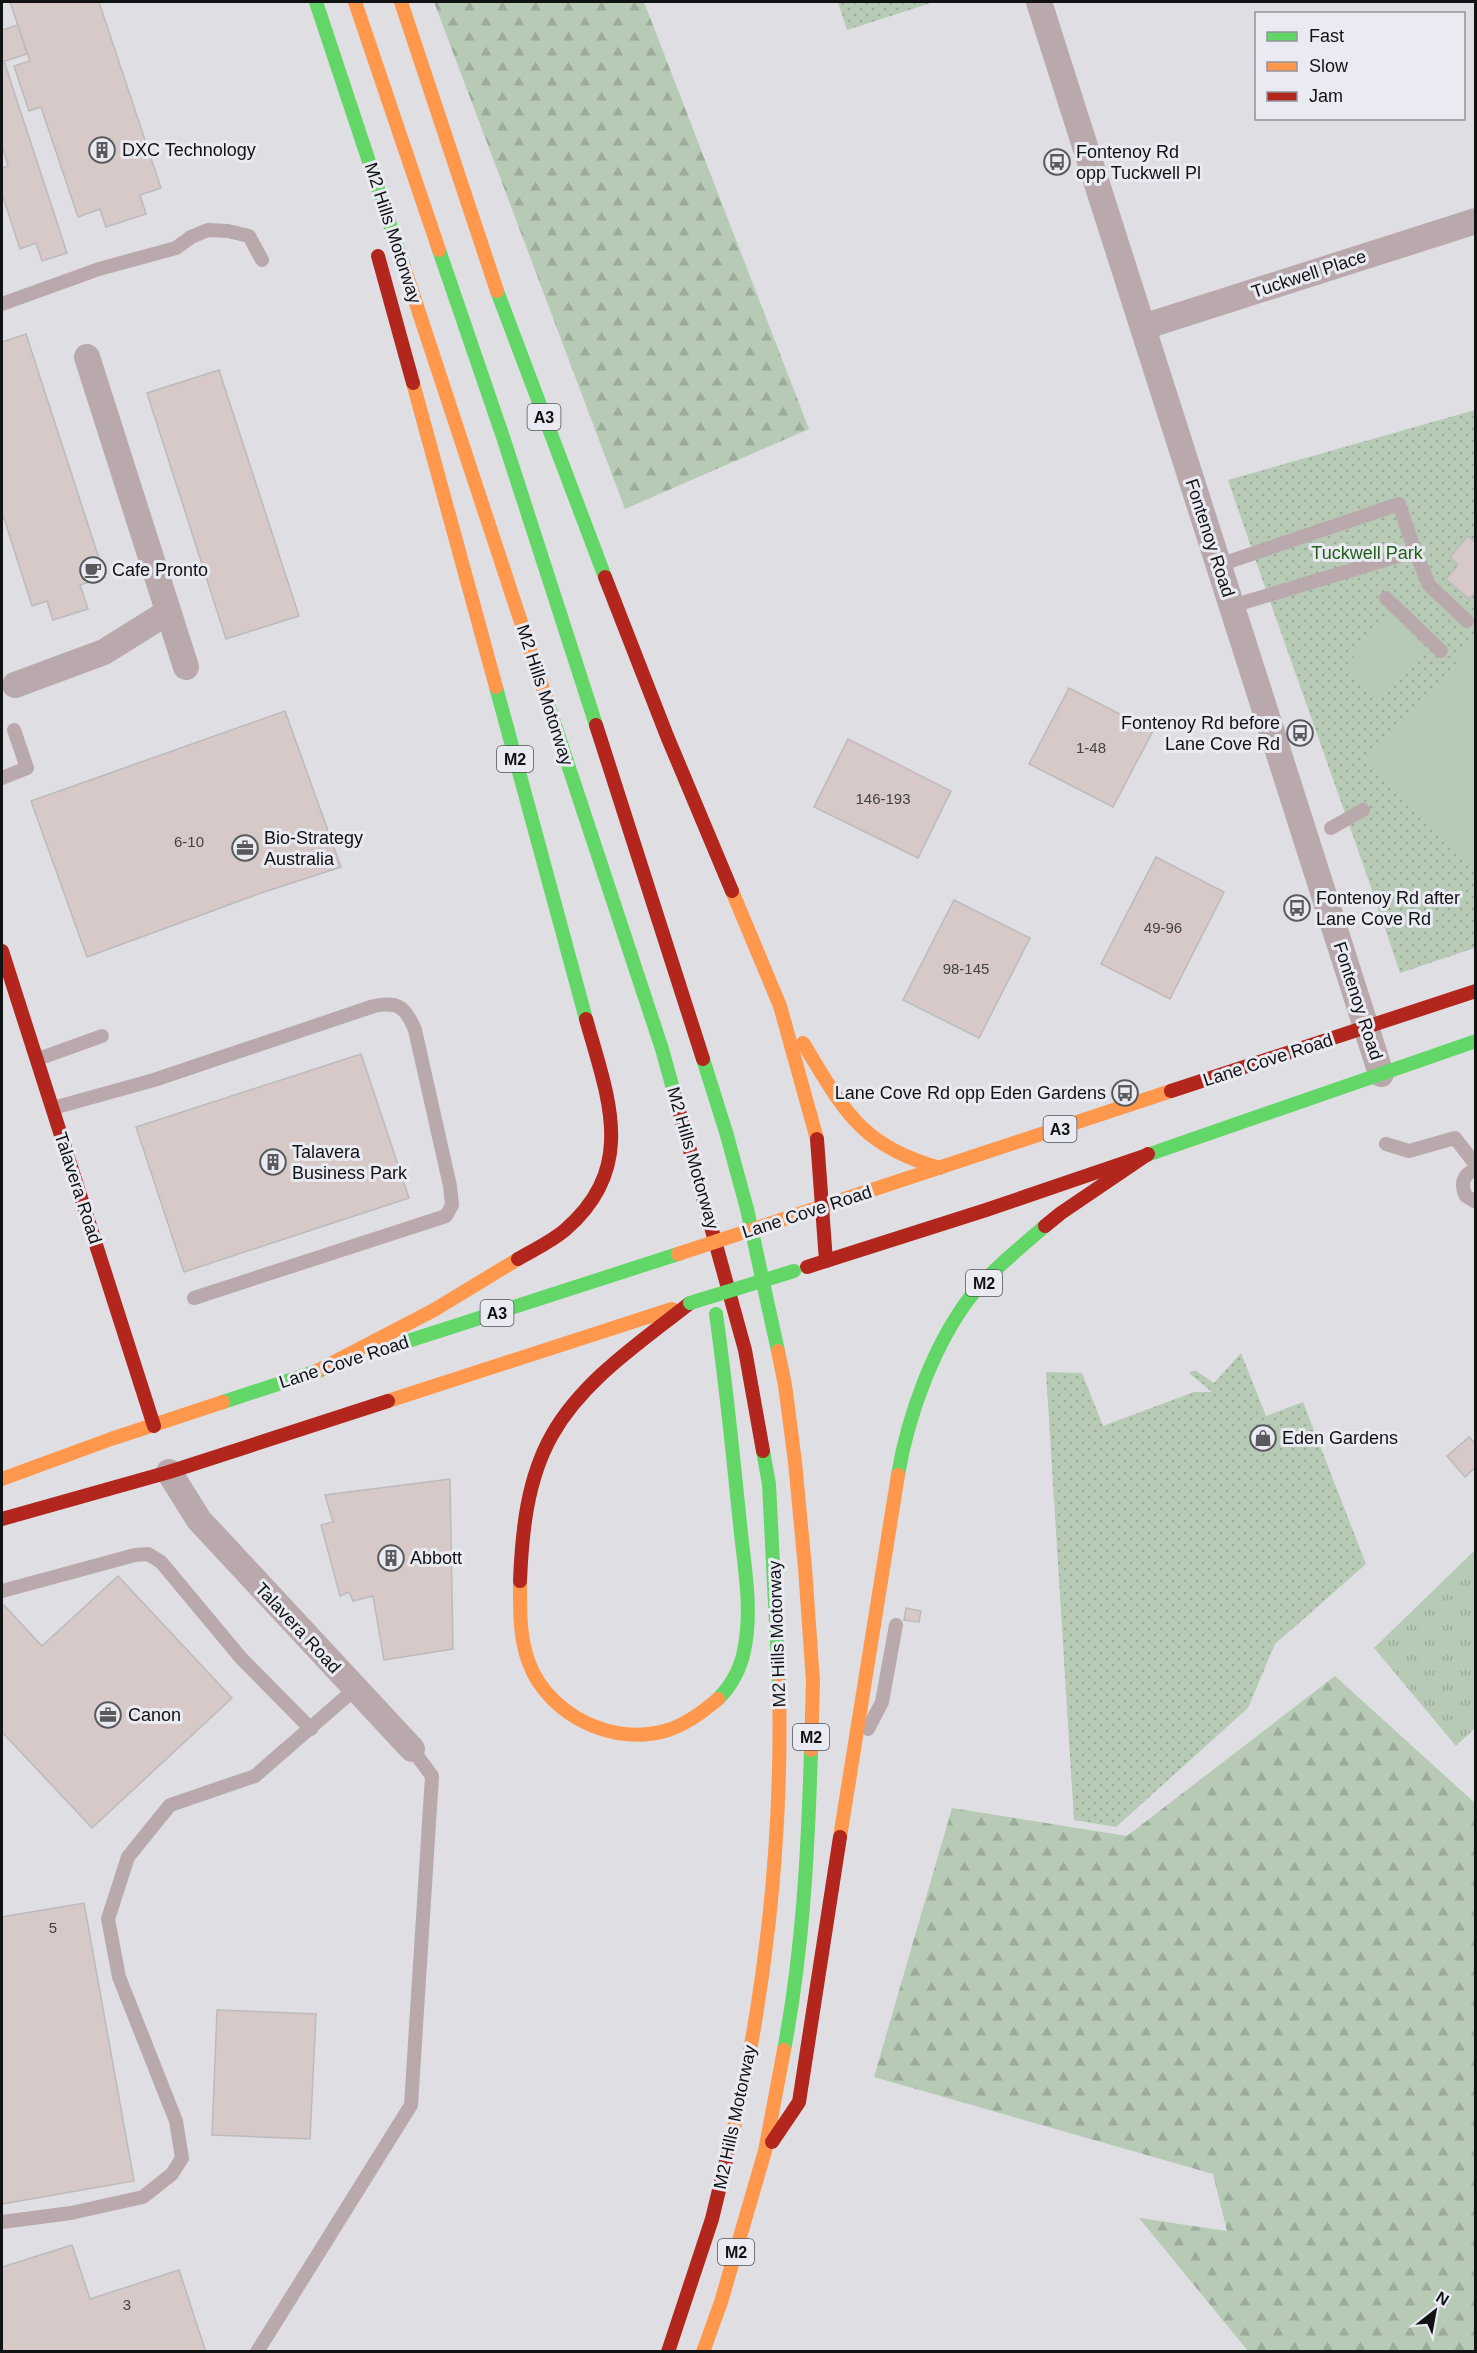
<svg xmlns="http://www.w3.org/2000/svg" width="1477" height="2353" font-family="Arial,sans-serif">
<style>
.grass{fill:url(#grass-tufts)}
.forest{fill:url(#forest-firs)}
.park{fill:url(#park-dots)}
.pitch{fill:#b6cab5}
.building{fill:#d6c9c8;stroke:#bcbabc;stroke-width:1.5}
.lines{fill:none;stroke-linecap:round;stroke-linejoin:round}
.lane{stroke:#b9a9ad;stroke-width:14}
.street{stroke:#b9a9ad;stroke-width:26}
.fast{stroke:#63d668;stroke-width:14}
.slow{stroke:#ff974d;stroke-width:14}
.jam{stroke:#b3261e;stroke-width:14}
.fast-bridge{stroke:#63d668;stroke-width:14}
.slow-bridge{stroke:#ff974d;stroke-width:14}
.labels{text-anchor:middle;stroke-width:6;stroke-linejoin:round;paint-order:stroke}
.number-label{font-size:15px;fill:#444243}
.shield{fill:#eaebf2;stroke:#525357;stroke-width:1.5}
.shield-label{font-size:16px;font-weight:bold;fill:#111214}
.poi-label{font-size:18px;fill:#111214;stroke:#eaebf2;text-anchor:start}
.street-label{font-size:18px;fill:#111214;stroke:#eaebf2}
.park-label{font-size:18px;fill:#205e19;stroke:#eaebf2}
</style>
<defs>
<pattern id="grass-tufts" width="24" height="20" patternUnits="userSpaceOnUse" patternTransform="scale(1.5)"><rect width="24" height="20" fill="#b6cab5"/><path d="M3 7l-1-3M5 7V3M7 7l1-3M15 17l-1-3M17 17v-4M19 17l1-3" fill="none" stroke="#9bac9b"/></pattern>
<pattern id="forest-firs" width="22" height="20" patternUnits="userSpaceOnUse" patternTransform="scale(1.5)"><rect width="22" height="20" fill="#b6cab5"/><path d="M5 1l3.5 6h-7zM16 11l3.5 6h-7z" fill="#9bac9b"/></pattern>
<pattern id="park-dots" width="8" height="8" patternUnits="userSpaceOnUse" patternTransform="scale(1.5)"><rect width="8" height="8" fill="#b6cab5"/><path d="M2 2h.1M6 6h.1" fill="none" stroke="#9bac9b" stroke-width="1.8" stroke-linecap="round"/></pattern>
</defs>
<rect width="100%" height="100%" fill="#dfdfe3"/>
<polygon class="grass" points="1475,1550 1475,1728 1456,1746 1374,1648"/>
<g class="forest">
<polygon points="434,2 644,2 809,429 625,509"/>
<polygon points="1335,1676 1475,1803 1475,2351 1248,2351 1139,2218 1227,2231 1213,2174 874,2077 952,1808 1127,1836"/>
</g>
<g class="park">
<polygon points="838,2 934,2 847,30"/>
<path d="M1475,410V948L1400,973C1345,808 1284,645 1228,480Z"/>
<polygon points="1241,1353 1266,1416 1303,1402 1366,1564 1275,1644 1248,1708 1116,1827 1074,1820 1046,1372 1082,1373 1103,1426 1194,1392 1212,1392 1189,1373 1195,1370 1214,1383"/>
</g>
<g class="pitch">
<polygon points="1387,616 1425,650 1380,700 1344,668"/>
<polygon points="1475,639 1475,874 1364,761 1447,680 1459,657"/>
</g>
<g class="building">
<polygon points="10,2 99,2 161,188 140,195 146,214 106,227 100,209 78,217 41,107 29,111 14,66 30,61"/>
<polygon points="18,25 27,54 2,62 2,30"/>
<polygon points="4,61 67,253 42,261 36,243 20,249 2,194 2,168 8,166 2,145 2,62"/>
<polygon points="26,334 105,577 80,585 88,609 53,620 47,601 32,606 2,512 2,342"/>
<polygon points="219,370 299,616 226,639 147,393"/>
<polygon points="1468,536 1476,543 1476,592 1469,599 1446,579 1458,565 1450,557"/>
<polygon points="1069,688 1153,731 1113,807 1029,764"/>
<polygon points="285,711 341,867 261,893 87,957 31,801"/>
<polygon points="848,739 951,791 918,858 814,807"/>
<polygon points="1156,857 1224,892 1170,999 1101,964"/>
<polygon points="954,900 1030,938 979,1038 903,1000"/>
<polygon points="361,1054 409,1198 184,1272 136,1127"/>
<polygon points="1469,1437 1476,1444 1476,1467 1465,1477 1447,1456"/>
<polygon points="450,1479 453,1649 384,1660 373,1596 353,1601 349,1592 340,1596 321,1525 333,1522 325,1495"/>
<polygon points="118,1576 232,1698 92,1828 2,1732 2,1607 4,1605 42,1646"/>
<polygon points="906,1608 921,1611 919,1622 904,1620"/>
<polygon points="84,1903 134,2181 2,2204 2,1917"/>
<polygon points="217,2010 316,2014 310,2139 212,2135"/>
<polygon points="72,2245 90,2299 179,2270 206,2352 2,2352 2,2267"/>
</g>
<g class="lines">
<g class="lane">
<polyline points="2,304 99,269 176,248 191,237 208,230 228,231 249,236 262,260"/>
<polyline points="1415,551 1429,585 1467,621"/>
<polyline points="1219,565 1399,504 1415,551 1232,606"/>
<polyline points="1386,598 1441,651"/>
<polyline points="2,778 27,768 14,730"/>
<polyline points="1331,828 1363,810"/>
<polyline points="38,1059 102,1036"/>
<path d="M53,1108L154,1080L374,1006C399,1001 406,1008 415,1030L450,1186L452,1205L446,1216L194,1298"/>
<polyline points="1386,1144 1409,1151 1455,1138 1476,1165"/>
<path d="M1476,1169C1463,1174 1460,1184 1466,1196L1476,1202"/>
<polyline points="2,1591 135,1555 148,1554 161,1562 241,1658 311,1729"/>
<polyline points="868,1729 882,1702 896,1625"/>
<polyline points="2,2222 71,2213 143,2197 172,2174 182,2158 176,2121 119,1977 108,1919 128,1857 170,1805 255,1776 355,1689"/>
<polyline points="257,2352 411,2105 432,1776 412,1749"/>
</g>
<g class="street">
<polyline points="1039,2 1381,1074"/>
<polyline points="1143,327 1476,221"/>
<polyline points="87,357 186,667"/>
<polyline points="15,685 104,652 168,612"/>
<polyline points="169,1472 199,1520 412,1749"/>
</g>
<g class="fast">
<polyline points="316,2 404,267"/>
<polyline points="439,250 503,437 596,725"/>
<polyline points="497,291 605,577"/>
<polyline points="496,687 586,1019"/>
<polyline points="546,698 662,1049 675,1096"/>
<polyline points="703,1059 726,1132 747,1209 778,1351"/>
<polyline points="1147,1155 1476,1041"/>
<path d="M716,1314C726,1384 733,1454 740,1524C744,1566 753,1609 744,1651C740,1670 732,1685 718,1699"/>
<polyline points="405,1342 678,1254"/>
<polyline points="223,1402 336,1365"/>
<polyline points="763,1451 769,1484 779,1684"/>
<path d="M898,1475C908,1415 934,1344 971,1296C992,1270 1020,1248 1045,1226"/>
<path d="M784,2050C803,1951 808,1850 811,1750"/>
</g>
<g class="slow">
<polyline points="355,2 439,250"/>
<polyline points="401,2 497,291"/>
<polyline points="404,267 546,698"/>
<polyline points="413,383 496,687"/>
<polyline points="732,891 780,1006 817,1139"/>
<path d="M803,1043C844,1110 860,1146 940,1168"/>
<polyline points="781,1220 1171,1091"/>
<polyline points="778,1351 785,1385 795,1462 805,1568 813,1681 811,1750"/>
<polyline points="317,1371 434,1310 518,1259"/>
<polyline points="388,1401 672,1309"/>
<polyline points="2,1479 111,1439 223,1402"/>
<path d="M520,1581C520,1608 519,1637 529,1663C549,1716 614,1747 668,1730C687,1724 704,1711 718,1699"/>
<polyline points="840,1837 898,1475"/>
<path d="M727,2157C765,2005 783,1841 779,1684"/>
<polyline points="703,2352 721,2302 765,2151 784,2050"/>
</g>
<g class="jam">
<polyline points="378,256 413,383"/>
<polyline points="605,577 667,736 732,891"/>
<polyline points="596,725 703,1059"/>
<polyline points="2,951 154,1426"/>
<polyline points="1171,1091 1476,991"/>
<polyline points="675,1096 745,1350 763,1451"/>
<polyline points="817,1139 826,1261"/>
<polyline points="1045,1226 1061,1213 1148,1154"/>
<path d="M518,1259C533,1250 551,1242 565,1230C638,1167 608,1098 586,1019"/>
<polyline points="807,1267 986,1210 1147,1155"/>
<polyline points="2,1519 169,1472 388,1401"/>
<path d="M520,1581C522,1532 527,1479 552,1435C583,1380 641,1342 690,1303"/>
<polyline points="772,2142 799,2102 840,1837"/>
<polyline points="668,2352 712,2219 727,2157"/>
</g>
<polyline class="fast-bridge" points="690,1303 794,1271"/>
<polyline class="slow-bridge" points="678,1254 781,1220"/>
</g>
<defs>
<g id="building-ring" transform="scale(1.35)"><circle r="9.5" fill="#eaebf2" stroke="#595a5c" stroke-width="1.5"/><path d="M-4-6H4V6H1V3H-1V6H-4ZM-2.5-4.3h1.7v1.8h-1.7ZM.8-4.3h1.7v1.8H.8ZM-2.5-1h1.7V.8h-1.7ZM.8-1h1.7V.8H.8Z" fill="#595a5c"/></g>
<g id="bus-ring" transform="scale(1.35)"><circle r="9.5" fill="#eaebf2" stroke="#595a5c" stroke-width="1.5"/><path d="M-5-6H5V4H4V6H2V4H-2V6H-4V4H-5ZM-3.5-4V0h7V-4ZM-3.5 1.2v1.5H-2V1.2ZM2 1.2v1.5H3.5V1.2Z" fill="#595a5c"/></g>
<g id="cafe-ring" transform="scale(1.35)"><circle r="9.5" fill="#eaebf2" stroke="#595a5c" stroke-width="1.5"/><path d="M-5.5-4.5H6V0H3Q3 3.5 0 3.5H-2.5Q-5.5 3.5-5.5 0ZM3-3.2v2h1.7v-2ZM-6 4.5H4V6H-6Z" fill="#595a5c"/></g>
<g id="office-ring" transform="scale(1.35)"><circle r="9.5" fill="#eaebf2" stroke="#595a5c" stroke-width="1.5"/><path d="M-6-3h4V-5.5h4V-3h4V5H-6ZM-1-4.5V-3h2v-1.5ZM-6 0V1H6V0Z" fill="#595a5c"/></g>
<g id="shop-ring" transform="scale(1.35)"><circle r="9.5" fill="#eaebf2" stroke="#595a5c" stroke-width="1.5"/><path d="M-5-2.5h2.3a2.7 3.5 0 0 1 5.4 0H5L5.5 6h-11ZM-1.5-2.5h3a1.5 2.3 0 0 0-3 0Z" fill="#595a5c"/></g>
</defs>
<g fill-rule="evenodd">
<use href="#building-ring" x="102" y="150"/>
<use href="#bus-ring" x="1057" y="162"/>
<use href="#cafe-ring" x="93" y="570"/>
<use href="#bus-ring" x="1300" y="733"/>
<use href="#office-ring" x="245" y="848"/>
<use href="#bus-ring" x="1297" y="908"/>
<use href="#bus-ring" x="1125" y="1093"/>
<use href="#building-ring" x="273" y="1162"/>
<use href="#shop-ring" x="1263" y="1438"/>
<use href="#building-ring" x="391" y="1558"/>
<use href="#office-ring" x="108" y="1715"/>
</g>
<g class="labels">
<g class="number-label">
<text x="1091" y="753">1-48</text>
<text x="883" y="804">146-193</text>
<text x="189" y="847">6-10</text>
<text x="1163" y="933">49-96</text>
<text x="966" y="974">98-145</text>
<text x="53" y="1933">5</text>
<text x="127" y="2310">3</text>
</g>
<g class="shield">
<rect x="527.5" y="404" width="33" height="26" rx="4.5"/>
<rect x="497" y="746" width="36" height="26" rx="4.5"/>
<rect x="1043.5" y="1116" width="33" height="26" rx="4.5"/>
<rect x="966" y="1270" width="36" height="26" rx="4.5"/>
<rect x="480.5" y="1300" width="33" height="26" rx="4.5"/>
<rect x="793" y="1724" width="36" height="26" rx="4.5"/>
<rect x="718" y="2239" width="36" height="26" rx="4.5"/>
</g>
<g class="shield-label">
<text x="544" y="423">A3</text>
<text x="515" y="765">M2</text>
<text x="1060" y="1135">A3</text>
<text x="984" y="1289">M2</text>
<text x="497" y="1319">A3</text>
<text x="811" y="1743">M2</text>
<text x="736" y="2258">M2</text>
</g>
<g class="poi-label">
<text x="122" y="156">DXC Technology</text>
<text x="1076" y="158">Fontenoy Rd<tspan x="1076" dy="21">opp Tuckwell Pl</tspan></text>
<text x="112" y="576">Cafe Pronto</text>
<text x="1280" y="729" text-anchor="end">Fontenoy Rd before<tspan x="1280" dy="21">Lane Cove Rd</tspan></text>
<text x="264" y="844">Bio-Strategy<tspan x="264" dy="21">Australia</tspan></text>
<text x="1316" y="904">Fontenoy Rd after<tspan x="1316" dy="21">Lane Cove Rd</tspan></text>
<text x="1106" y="1099" text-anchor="end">Lane Cove Rd opp Eden Gardens</text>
<text x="292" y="1158">Talavera<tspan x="292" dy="21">Business Park</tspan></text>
<text x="1282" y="1444">Eden Gardens</text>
<text x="410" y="1564">Abbott</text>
<text x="128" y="1721">Canon</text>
</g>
<g class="street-label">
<text transform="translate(393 233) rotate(72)" y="6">M2 Hills Motorway</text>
<text transform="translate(1309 274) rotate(-18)" y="6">Tuckwell Place</text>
<text transform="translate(1210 538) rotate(72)" y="6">Fontenoy Road</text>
<text transform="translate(545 695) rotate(72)" y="6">M2 Hills Motorway</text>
<text transform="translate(1358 1001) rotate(72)" y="6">Fontenoy Road</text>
<text transform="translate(1268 1060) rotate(-18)" y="6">Lane Cove Road</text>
<text transform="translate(693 1158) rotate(74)" y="6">M2 Hills Motorway</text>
<text transform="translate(78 1188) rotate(72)" y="6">Talavera Road</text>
<text transform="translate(807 1212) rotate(-18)" y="6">Lane Cove Road</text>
<text transform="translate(344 1362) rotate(-18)" y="6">Lane Cove Road</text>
<text transform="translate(298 1628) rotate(47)" y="6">Talavera Road</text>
<text transform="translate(777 1634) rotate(-92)" y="6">M2 Hills Motorway</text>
<text transform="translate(735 2117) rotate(-78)" y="6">M2 Hills Motorway</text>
</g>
<g class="park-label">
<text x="1367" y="559">Tuckwell Park</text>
</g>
</g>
<rect width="1477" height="2353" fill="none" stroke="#111214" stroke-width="6"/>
<rect x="1255" y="12" width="210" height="108" fill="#eaebf2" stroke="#939499" stroke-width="1.5"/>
<rect x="1267" y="32" width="30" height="9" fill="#63d668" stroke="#939499" stroke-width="1.5"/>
<text x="1309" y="42" font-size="18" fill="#111214">Fast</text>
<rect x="1267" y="62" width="30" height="9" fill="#ff974d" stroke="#939499" stroke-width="1.5"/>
<text x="1309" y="72" font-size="18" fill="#111214">Slow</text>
<rect x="1267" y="92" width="30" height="9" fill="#b3261e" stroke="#939499" stroke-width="1.5"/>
<text x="1309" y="102" font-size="18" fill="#111214">Jam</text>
<g transform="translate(1435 2311) rotate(31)" stroke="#eaebf2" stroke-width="4.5" paint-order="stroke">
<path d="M0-4.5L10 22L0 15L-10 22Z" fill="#111214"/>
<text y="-9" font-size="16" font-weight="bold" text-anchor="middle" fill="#111214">N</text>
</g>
</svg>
